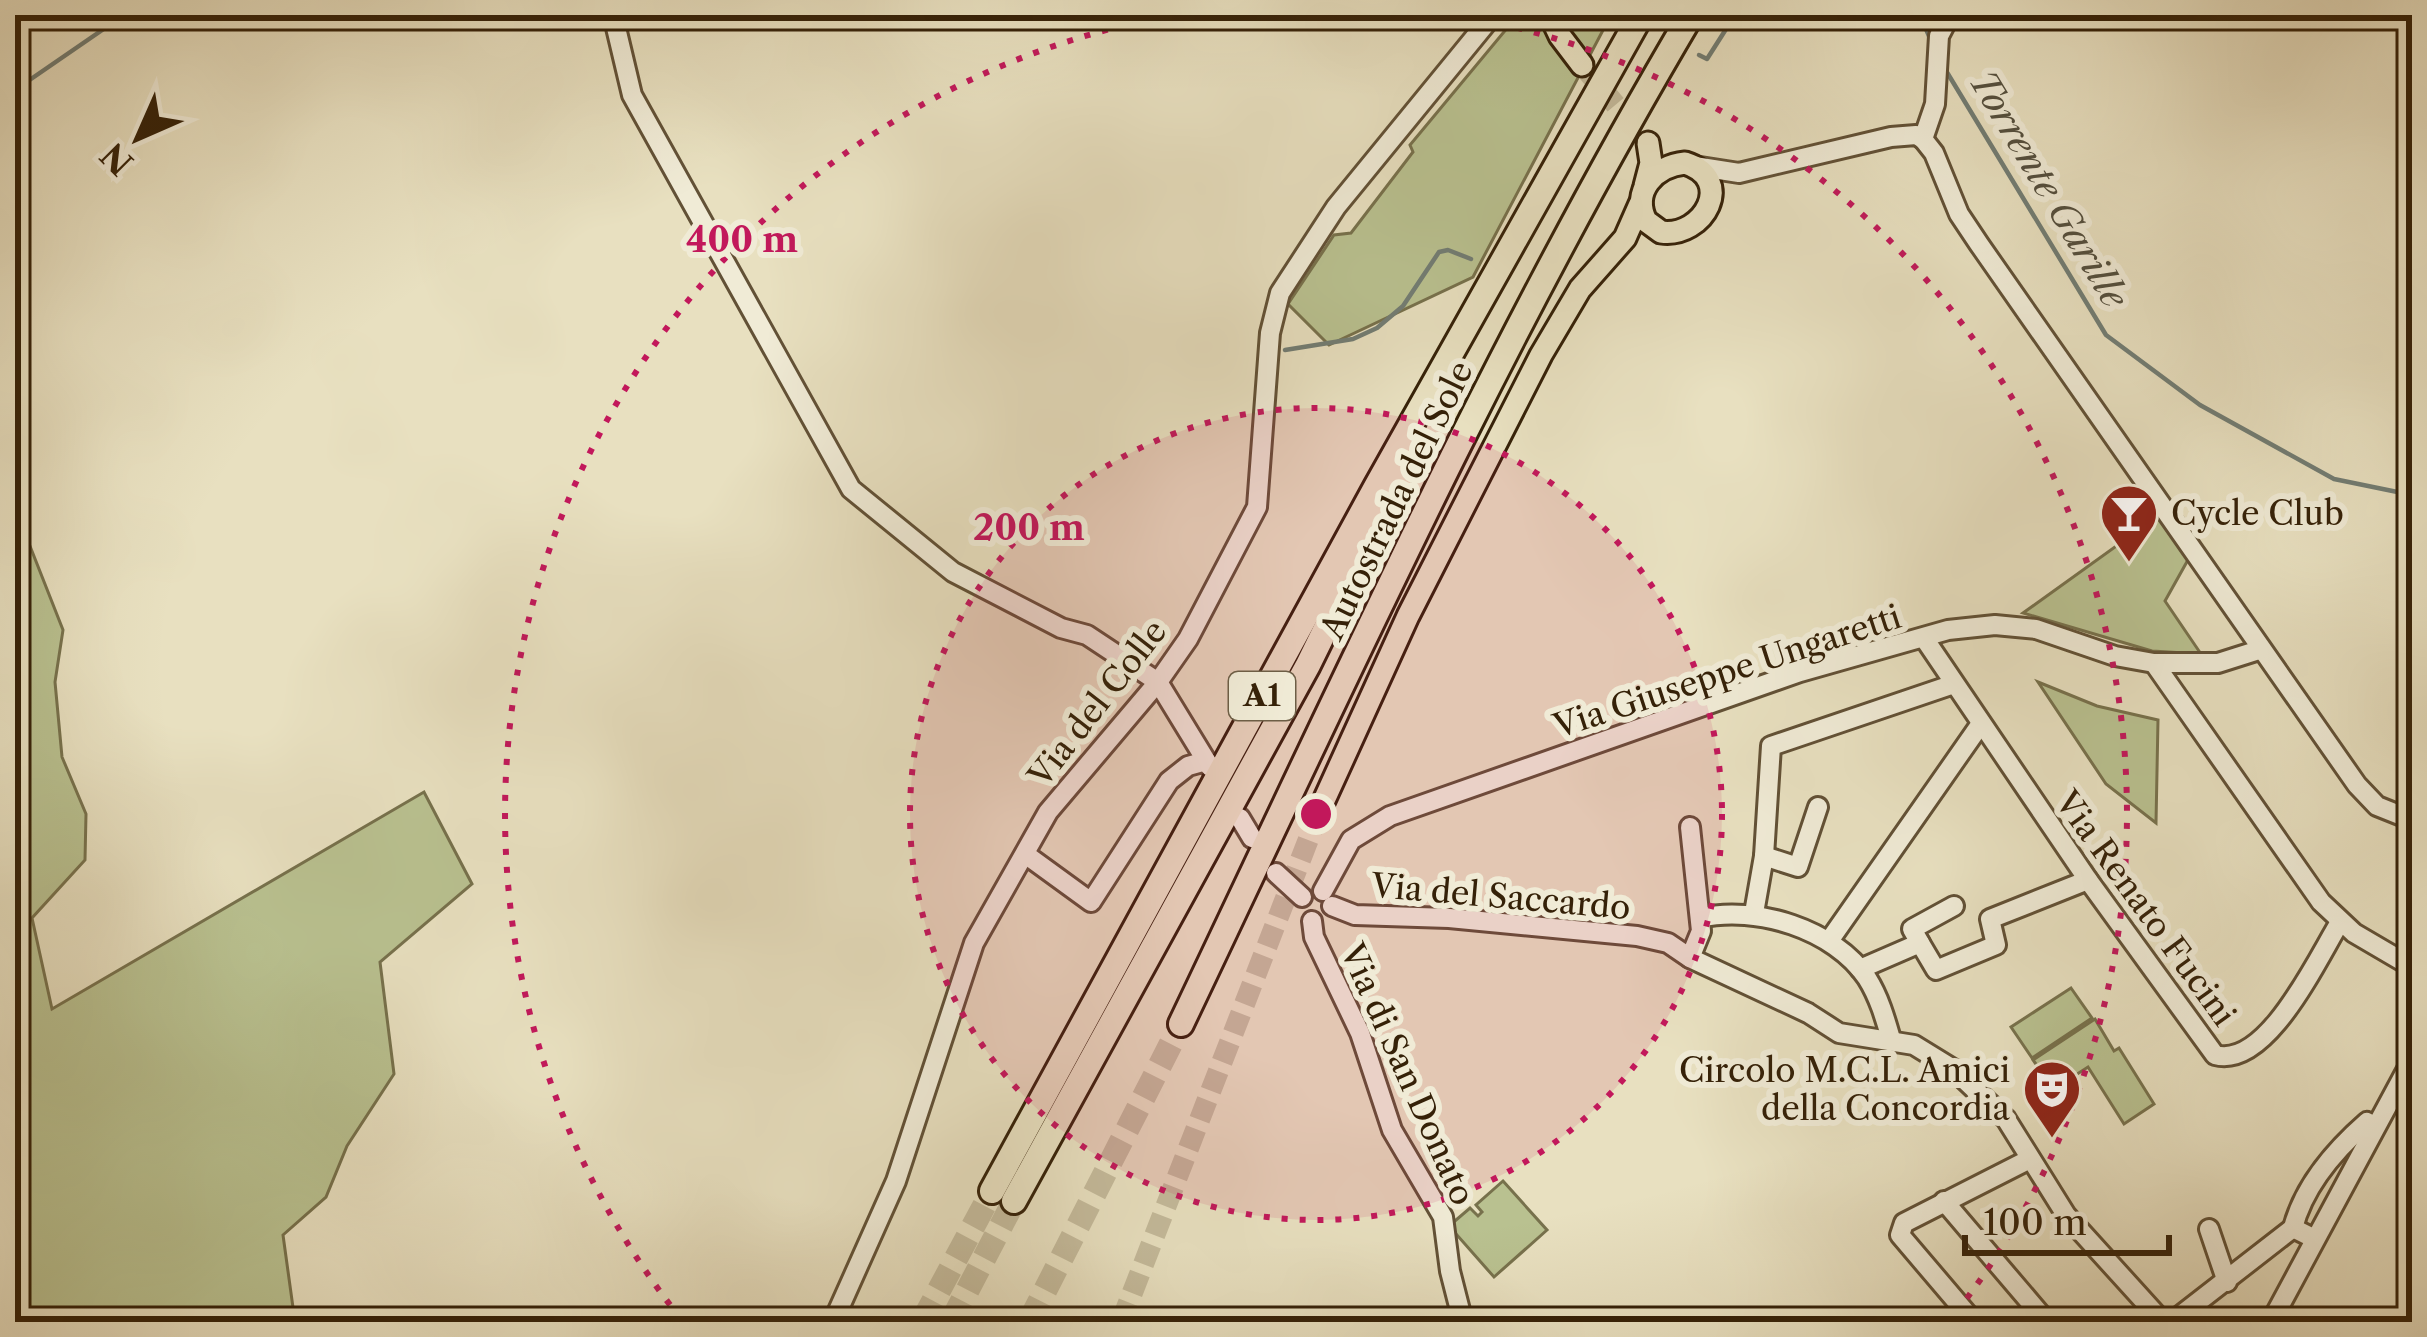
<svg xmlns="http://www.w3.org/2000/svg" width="2427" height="1337" font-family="'Libre Caslon Text',serif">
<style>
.green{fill:#b9c190;stroke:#77714c;stroke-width:3}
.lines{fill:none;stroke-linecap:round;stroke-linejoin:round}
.stream{stroke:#727d74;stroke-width:4.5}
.major-tunnel{stroke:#c4ba9b;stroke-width:21;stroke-dasharray:21 10;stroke-linecap:butt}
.highway-tunnel{stroke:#c4ba9b;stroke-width:24;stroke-dasharray:24 12;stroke-linecap:butt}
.minor-casing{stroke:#625136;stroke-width:24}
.major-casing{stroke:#352108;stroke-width:27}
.highway-casing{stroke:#352108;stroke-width:30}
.minor{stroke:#f0ebd6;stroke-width:18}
.major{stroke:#e8e0c0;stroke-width:21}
.highway{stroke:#e8e0c0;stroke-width:24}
.ring{fill:none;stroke:#c2185b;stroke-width:6;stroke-dasharray:6 12}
.labels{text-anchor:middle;stroke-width:12;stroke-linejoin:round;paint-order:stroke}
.shield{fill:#f0ebd6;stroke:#6d5e46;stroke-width:3}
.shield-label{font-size:30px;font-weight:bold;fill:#352108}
.street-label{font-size:33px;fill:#352108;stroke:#f0ebd6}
.poi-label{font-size:33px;fill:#352108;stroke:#f0ebd6;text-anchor:start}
.water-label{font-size:36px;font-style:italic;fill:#544f3e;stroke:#f0ebd6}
.centre{fill:#c2185b;stroke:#f0ebd6;stroke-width:6}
.ring-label{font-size:36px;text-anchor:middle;font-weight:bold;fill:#c2185b;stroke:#f0ebd6;stroke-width:12;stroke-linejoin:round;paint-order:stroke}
</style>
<rect width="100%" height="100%" fill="#e8e0c0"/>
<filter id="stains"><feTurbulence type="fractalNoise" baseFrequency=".00167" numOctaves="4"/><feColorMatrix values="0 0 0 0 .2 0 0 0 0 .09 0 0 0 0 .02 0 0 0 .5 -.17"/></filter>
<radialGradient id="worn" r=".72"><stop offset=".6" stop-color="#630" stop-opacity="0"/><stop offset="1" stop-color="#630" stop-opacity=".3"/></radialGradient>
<g class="green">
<polygon points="1518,15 1611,15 1473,277 1329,345 1288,304 1334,235 1351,233 1413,152 1410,145"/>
<polygon points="15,508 63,630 55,682 62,757 86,814 85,860 32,918 52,1009 424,792 472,884 380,962 394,1074 347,1146 326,1197 283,1235 295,1322 15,1322"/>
<polygon points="2158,516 2189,558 2165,601 2201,654 2152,651 2023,613"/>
<polygon points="2038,682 2097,706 2158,720 2156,823 2106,784"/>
<polygon points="2071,988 2092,1018 2032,1058 2011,1027"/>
<polygon points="2095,1019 2114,1051 2119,1048 2154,1104 2124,1124 2088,1067 2054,1089 2033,1060"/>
<polygon points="1503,1181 1547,1230 1494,1277 1449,1226 1470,1208 1478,1216 1482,1212 1476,1205"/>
</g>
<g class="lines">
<g class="stream">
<polyline points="1920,15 1932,43"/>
<polyline points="1699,55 1707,59 1735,15"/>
<polyline points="1945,69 2106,335 2200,405 2334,479 2412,495"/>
<polyline points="15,90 124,15"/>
<polyline points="1285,350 1353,339 1377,328 1403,306 1439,252 1448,250 1471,259"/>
</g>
<g class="major-tunnel">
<polyline points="1582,65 1648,143"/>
<polyline points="1121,1322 1321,807"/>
</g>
<g class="highway-tunnel">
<polyline points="922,1322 992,1191"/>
<polyline points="951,1322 1014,1201"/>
<polyline points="1029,1322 1181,1024"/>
</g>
<g class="minor-casing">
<g id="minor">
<polyline points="613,15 632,95 851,489 953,572 1061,628 1087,635 1158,682 1210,767"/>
<polyline points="1923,139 1934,153 1959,214 1979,244 2357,785 2377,806 2412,820"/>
<polyline points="1923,139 1935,104 1939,36 1950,15"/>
<polyline points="1694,166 1739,173 1891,137 1916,135 1923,139"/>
<path d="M1924,638L2088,880L2215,1055C2267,1069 2317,959 2340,922"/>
<polyline points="2154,663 2321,902 2354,933 2412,967"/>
<polyline points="1240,818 1252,838"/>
<polyline points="1025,854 1091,902 1169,781 1188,766 1206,761"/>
<polyline points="1764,856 1798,867 1818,807"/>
<polyline points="1276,873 1302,897"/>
<polyline points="1323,891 1351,840 1390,816 1800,672 1948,630 1995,625 2036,629 2115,656 2154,663 2218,663 2259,650"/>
<polyline points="1332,906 1355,915 1449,918 1637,936 1668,943 1690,958 1808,1013 1839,1033 1914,1045 1953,1069 2006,1119 2066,1215 2163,1322"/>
<polyline points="1754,913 1764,856 1771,746 1954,684"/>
<path d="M1700,918C1756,905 1834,929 1867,978C1879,997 1885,1018 1891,1039"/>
<polyline points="1312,921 1314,937 1360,1033 1392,1130 1443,1217 1450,1271 1463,1322"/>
<polyline points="1829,941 1980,725"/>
<polyline points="1920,943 1912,929 1954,906"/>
<polyline points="1690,958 1701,931 1690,827"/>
<polyline points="1860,969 1920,943 1936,970 1996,945 1990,919 2088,880"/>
<polyline points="1944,1201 2047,1322"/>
<path d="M2293,1228C2304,1185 2335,1150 2367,1122L2375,1126"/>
<polyline points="2209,1229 2227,1282"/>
<polyline points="833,1322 896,1181 974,943 1048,812 1158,682 1188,639 1257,507 1270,333 1280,293 1336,207 1493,15"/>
<polyline points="1974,1322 1900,1235 1904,1223 2028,1160"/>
<polyline points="2172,1322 2293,1228 2313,1238"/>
<polyline points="2271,1322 2412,1060"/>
</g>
</g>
<g class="major-casing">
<g id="major">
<polyline points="1550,15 1560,36 1582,65"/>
<path d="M1685,163C1736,179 1704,238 1661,232L1646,221C1631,191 1655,166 1685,163Z"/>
<polyline points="1645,186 1651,163 1648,143"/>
<polyline points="1321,807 1408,616 1541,355 1580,289 1625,238 1640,204"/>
</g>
</g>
<g class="highway-casing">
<g id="highway">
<path d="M1181,1024C1343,684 1499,339 1691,15"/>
<polyline points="992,1191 1376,487 1641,15"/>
<polyline points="1014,1201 1308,665 1412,453"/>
</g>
</g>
<use href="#minor" class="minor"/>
<use href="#major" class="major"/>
<use href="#highway" class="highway"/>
</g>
<circle cx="1316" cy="814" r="406" fill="#c2185b" fill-opacity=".12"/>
<g class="ring">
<circle cx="1316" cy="814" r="406"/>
<path d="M681 1319A812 812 0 0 1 1168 16M1464 16A812 812 0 0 1 1951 1319"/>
</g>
<defs>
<g id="bar-pin" transform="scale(3)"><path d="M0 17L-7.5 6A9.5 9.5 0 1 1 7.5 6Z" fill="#8f2418" stroke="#f0ebd6"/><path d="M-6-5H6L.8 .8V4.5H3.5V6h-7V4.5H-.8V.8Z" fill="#fff"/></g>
<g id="theatre-pin" transform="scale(3)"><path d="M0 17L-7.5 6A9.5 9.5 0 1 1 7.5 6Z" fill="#8f2418" stroke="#f0ebd6"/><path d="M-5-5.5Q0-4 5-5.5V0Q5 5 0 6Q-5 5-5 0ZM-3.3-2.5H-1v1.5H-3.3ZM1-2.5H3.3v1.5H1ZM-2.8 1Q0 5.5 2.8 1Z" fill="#fff"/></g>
</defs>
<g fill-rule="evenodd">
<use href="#bar-pin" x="2129" y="513"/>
<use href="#theatre-pin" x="2052" y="1089"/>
</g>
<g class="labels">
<rect class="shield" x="1229" y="672" width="66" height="48" rx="9"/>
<g class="shield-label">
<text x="1262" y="706">A1</text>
</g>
<g class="street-label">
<text transform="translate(1396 500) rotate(-64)" y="12">Autostrada del Sole</text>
<text transform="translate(1727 671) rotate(-18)" y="12">Via Giuseppe Ungaretti</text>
<text transform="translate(1097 703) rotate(-52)" y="12">Via del Colle</text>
<text transform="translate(1501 896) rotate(5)" y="12">Via del Saccardo</text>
<text transform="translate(2146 908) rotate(54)" y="12">Via Renato Fucini</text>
<text transform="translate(1408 1074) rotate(66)" y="12">Via di San Donato</text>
</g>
<g class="poi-label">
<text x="2171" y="525">Cycle Club</text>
<text x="2010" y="1082" text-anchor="end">Circolo M.C.L. Amici<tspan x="2010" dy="38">della Concordia</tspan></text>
</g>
<g class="water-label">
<text transform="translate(2049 189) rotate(59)" y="13">Torrente Garille</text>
</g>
</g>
<circle cx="1316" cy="814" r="18" class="centre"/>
<g class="ring-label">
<text x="742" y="252">400 m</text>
<text x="1029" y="540">200 m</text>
</g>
<rect width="2427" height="1337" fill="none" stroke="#e8e0c0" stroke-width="60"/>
<rect x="18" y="18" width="2391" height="1301" fill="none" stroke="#352108" stroke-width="6"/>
<rect x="30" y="30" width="2367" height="1277" fill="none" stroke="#352108" stroke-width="3"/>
<g transform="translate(138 138) rotate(225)" stroke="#f0ebd6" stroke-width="9" paint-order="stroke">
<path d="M0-9L21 45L0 30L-21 45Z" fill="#352108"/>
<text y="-18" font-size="33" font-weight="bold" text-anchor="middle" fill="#352108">N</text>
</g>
<path d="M1965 1235v18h204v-18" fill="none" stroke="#352108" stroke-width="6"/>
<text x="1983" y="1235" font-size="36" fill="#352108" stroke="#f0ebd6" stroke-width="9" paint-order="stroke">100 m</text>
<rect width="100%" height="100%" filter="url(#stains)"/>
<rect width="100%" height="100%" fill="url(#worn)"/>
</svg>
